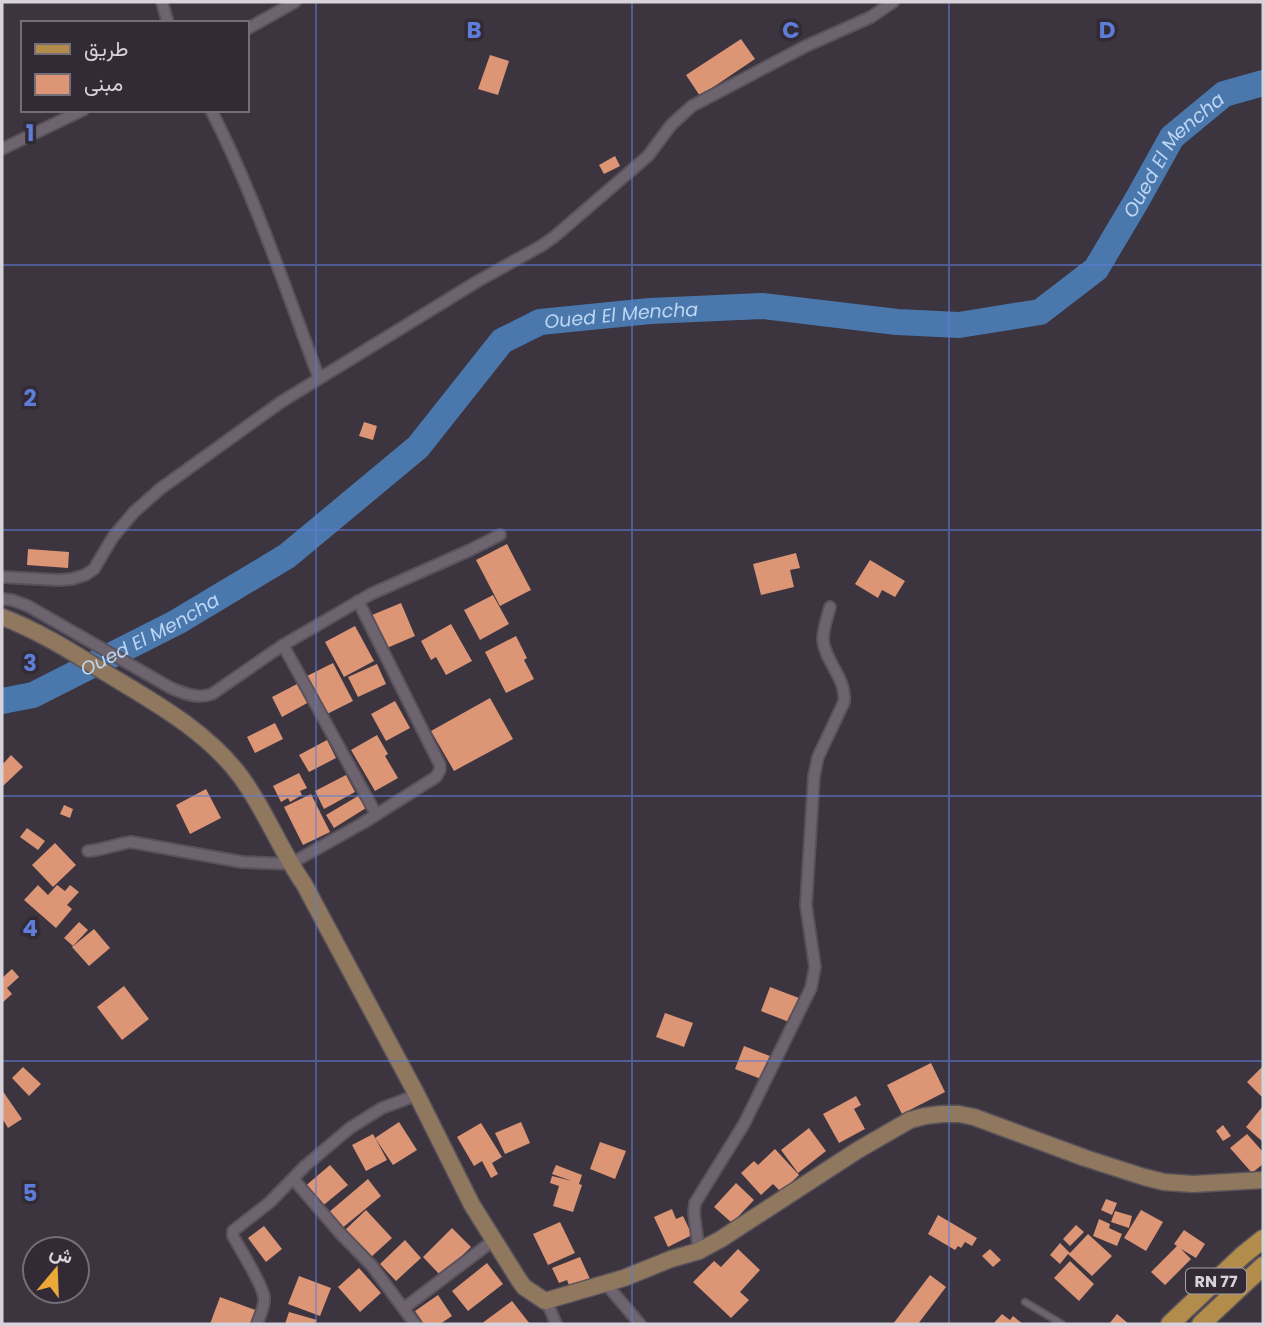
<svg xmlns="http://www.w3.org/2000/svg" width="1265" height="1326" font-family="Poppins,Vazirmatn,sans-serif">
<style>
.lines{fill:none;stroke-linecap:round;stroke-linejoin:round}
.river{stroke:#4a78ad;stroke-width:26}
.building{fill:#dc9575}
.service-casing{stroke:#59525b;stroke-width:9}
.minor-casing{stroke:#59525b;stroke-width:14}
.secondary-casing{stroke:#59525b;stroke-width:19}
.primary-casing{stroke:#59525b;stroke-width:21}
.service{stroke:#6d6470;stroke-width:5}
.minor{stroke:#6d6470;stroke-width:10}
.secondary{stroke:#8f785d;stroke-width:16}
.primary{stroke:#b18c4a;stroke-width:18}
.grid{fill:none;stroke:#5e7dd9;stroke-width:2;stroke-opacity:0.55}
.labels{text-anchor:middle;stroke-width:7;stroke-linejoin:round;paint-order:stroke}
.shield{fill:#322a34;stroke:#a6a0a8;stroke-width:2}
.shield-label{font-size:16px;font-weight:bold;fill:#d8d3da}
.water-label{font-size:19px;font-style:italic;fill:#bcd6f4;stroke:#322a34}
.grid-label{font-size:23px;text-anchor:middle;font-weight:bold;fill:#5e7dd9;stroke:#322a34;stroke-width:7;stroke-linejoin:round;paint-order:stroke}
</style>
<rect width="100%" height="100%" fill="#3c343f"/>
<g class="lines">
<path class="river" id="s1" d="M2,701L33,695L177,622L287,556L418,447L502,341L540,322L650,311L762,306L897,322L959,325L1040,312L1096,269L1137,200L1172,137L1224,94L1263,83"/>
</g>
<g class="building">
<polygon points="741,39 755,59 700,96 686,75"/>
<polygon points="490,55 509,61 498,95 478,89"/>
<polygon points="615,156 620,166 604,174 599,165"/>
<polygon points="364,422 377,426 373,440 359,436"/>
<polygon points="507,544 531,590 500,606 476,560"/>
<polygon points="28,549 69,552 68,568 27,565"/>
<polygon points="796,553 800,568 790,570 794,587 761,595 753,564"/>
<polygon points="870,560 905,581 895,597 882,590 878,598 855,584"/>
<polygon points="493,595 509,624 480,640 464,610"/>
<polygon points="401,603 415,636 387,648 372,615"/>
<polygon points="451,624 472,661 446,675 436,657 431,660 421,641"/>
<polygon points="355,626 374,661 344,677 325,642"/>
<polygon points="516,636 527,658 524,660 534,679 506,693 485,652"/>
<polygon points="333,663 353,701 327,714 307,676"/>
<polygon points="377,664 386,684 358,697 348,677"/>
<polygon points="299,683 309,702 282,717 272,697"/>
<polygon points="490,698 513,739 454,771 431,731"/>
<polygon points="395,701 410,728 386,741 371,714"/>
<polygon points="275,723 283,739 255,753 247,737"/>
<polygon points="377,735 388,754 385,756 398,778 375,791 351,750"/>
<polygon points="327,740 336,758 309,772 299,755"/>
<polygon points="11,755 23,767 2,787 2,765"/>
<polygon points="299,773 307,788 300,791 302,795 290,802 288,798 281,802 273,786"/>
<polygon points="346,775 355,792 324,809 315,791"/>
<polygon points="206,789 221,818 190,834 176,805"/>
<polygon points="311,794 330,832 303,845 284,807"/>
<polygon points="358,796 366,808 334,828 326,815"/>
<polygon points="64,805 73,809 70,818 60,814"/>
<polygon points="27,828 45,841 38,850 20,837"/>
<polygon points="55,843 76,865 53,887 32,865"/>
<polygon points="38,885 48,895 57,885 65,891 70,885 79,892 67,905 72,909 56,928 24,900"/>
<polygon points="79,922 88,930 73,946 64,938"/>
<polygon points="94,929 110,948 89,966 72,947"/>
<polygon points="12,969 19,977 7,988 12,994 2,1003 2,978"/>
<polygon points="124,986 149,1019 122,1040 97,1007"/>
<polygon points="770,987 799,998 789,1022 761,1011"/>
<polygon points="665,1013 693,1023 684,1047 656,1037"/>
<polygon points="744,1046 770,1056 761,1079 735,1069"/>
<polygon points="931,1063 945,1092 902,1114 887,1085"/>
<polygon points="1263,1066 1263,1098 1247,1082"/>
<polygon points="23,1067 41,1084 29,1096 12,1078"/>
<polygon points="2,1090 22,1119 8,1128 2,1118"/>
<polygon points="856,1096 861,1105 854,1109 865,1129 839,1143 823,1114"/>
<polygon points="1263,1106 1263,1142 1246,1127"/>
<polygon points="399,1122 417,1150 393,1165 375,1138"/>
<polygon points="521,1122 530,1143 505,1154 495,1133"/>
<polygon points="481,1123 502,1157 492,1163 498,1174 491,1178 482,1161 474,1166 457,1137"/>
<polygon points="1223,1125 1231,1136 1223,1141 1216,1131"/>
<polygon points="809,1128 826,1151 798,1173 781,1150"/>
<polygon points="373,1134 387,1160 366,1171 352,1145"/>
<polygon points="1247,1134 1263,1152 1263,1164 1252,1173 1230,1148"/>
<polygon points="600,1142 626,1151 615,1179 590,1169"/>
<polygon points="775,1149 799,1175 781,1192 773,1184 761,1195 741,1173 754,1161 758,1165"/>
<polygon points="330,1165 348,1185 320,1208 303,1188"/>
<polygon points="556,1165 582,1175 579,1184 582,1185 573,1212 553,1206 559,1186 550,1183 552,1176 572,1181 552,1174"/>
<polygon points="368,1179 381,1196 341,1229 328,1213"/>
<polygon points="736,1183 754,1200 732,1223 714,1207"/>
<polygon points="1106,1199 1117,1203 1112,1215 1101,1210"/>
<polygon points="672,1209 676,1219 683,1216 692,1235 668,1247 654,1217"/>
<polygon points="366,1210 392,1238 370,1258 344,1231"/>
<polygon points="1141,1210 1163,1222 1146,1251 1124,1238"/>
<polygon points="1115,1211 1132,1216 1129,1228 1111,1222"/>
<polygon points="938,1215 977,1238 972,1246 965,1242 961,1248 958,1246 955,1250 928,1234"/>
<polygon points="1099,1219 1110,1224 1109,1228 1122,1234 1117,1246 1093,1236"/>
<polygon points="560,1222 575,1253 548,1265 533,1234"/>
<polygon points="1076,1225 1084,1232 1070,1246 1063,1239"/>
<polygon points="264,1226 282,1249 266,1262 248,1238"/>
<polygon points="452,1228 471,1247 441,1276 423,1257"/>
<polygon points="1184,1230 1205,1244 1196,1258 1181,1249 1191,1259 1165,1285 1151,1272 1177,1246 1174,1244"/>
<polygon points="1088,1234 1112,1256 1092,1276 1068,1254 1060,1264 1050,1255 1060,1243 1070,1253"/>
<polygon points="405,1240 421,1258 396,1281 380,1264"/>
<polygon points="738,1249 760,1270 740,1292 749,1300 731,1318 693,1282 714,1261 721,1267"/>
<polygon points="990,1249 1001,1260 993,1267 982,1256"/>
<polygon points="580,1257 590,1279 570,1288 567,1280 559,1283 552,1268"/>
<polygon points="1070,1261 1094,1284 1079,1301 1054,1278"/>
<polygon points="487,1263 503,1284 468,1311 452,1291"/>
<polygon points="359,1268 381,1293 360,1312 338,1287"/>
<polygon points="930,1275 946,1287 918,1324 893,1324"/>
<polygon points="299,1276 331,1288 320,1316 288,1304"/>
<polygon points="438,1295 452,1316 440,1324 424,1324 415,1311"/>
<polygon points="220,1297 258,1311 253,1324 210,1324"/>
<polygon points="512,1301 530,1324 481,1324"/>
<polygon points="289,1312 317,1320 315,1324 285,1324"/>
<polygon points="1002,1314 1010,1320 1013,1316 1023,1324 993,1324"/>
<polygon points="1117,1314 1129,1324 1109,1324"/>
</g>
<g class="lines">
<g class="service-casing">
<polyline id="service" points="1025,1302 1062,1324"/>
</g>
<g class="minor-casing">
<g id="minor">
<polyline points="162,2 168,23"/>
<polyline points="247,29 295,2"/>
<path d="M211,110C255,196 285,288 319,378"/>
<polyline points="2,149 83,110"/>
<polyline points="2,577 59,580 72,579 85,575 94,569 113,537 134,512 160,489 281,402 478,281 541,246 554,237 648,156 671,125 692,106 806,46 871,17 893,2"/>
<path d="M2,599L12,600L28,606L171,688C185,694 198,699 212,694L283,645L371,594L468,551L500,535"/>
<polyline points="283,645 376,814"/>
<path d="M88,851C103,850 116,844 131,842L242,862L290,864L363,823L436,777L440,770V765L358,601"/>
<polyline points="294,1180 339,1232 372,1266 415,1324"/>
<path d="M699,1251L694,1213L695,1203L744,1124L811,988L815,967L806,905L814,776L818,757L844,702C847,679 825,662 823,640C823,629 827,618 830,607"/>
<polyline points="606,1284 640,1324"/>
<polyline points="545,1301 550,1309 556,1324"/>
<polyline points="404,1308 494,1240"/>
<path d="M257,1324C260,1316 265,1306 264,1297C262,1283 240,1249 233,1236V1231L270,1202L305,1166L350,1128L382,1108L417,1095"/>
</g>
</g>
<g class="secondary-casing">
<path id="secondary" d="M2,617C39,631 72,652 106,673C154,702 207,731 241,777C266,811 280,850 304,884L417,1095L472,1205L519,1280L524,1287L545,1301L624,1278L671,1259L699,1251L721,1239L858,1150L910,1120L925,1116L942,1114H959L974,1117L1085,1158L1144,1177L1164,1182L1193,1184L1263,1180"/>
</g>
<g class="primary-casing">
<g id="primary">
<polyline points="1170,1324 1243,1255 1263,1239"/>
<polyline points="1201,1324 1263,1266"/>
</g>
</g>
<use href="#service" class="service"/>
<use href="#minor" class="minor"/>
<use href="#secondary" class="secondary"/>
<use href="#primary" class="primary"/>
</g>
<path class="grid" d="M316,2V1324M632,2V1324M949,2V1324M2,265H1263M2,530H1263M2,796H1263M2,1061H1263"/>
<g class="labels">
<rect class="shield" x="1186" y="1268.5" width="60" height="25" rx="5"/>
<g class="shield-label">
<text x="1216" y="1287">RN 77</text>
</g>
<g class="water-label">
<text dy="7" stroke="none"><textPath href="#s1" startOffset="1382">Oued El Mencha</textPath></text>
<text dy="7" stroke="none"><textPath href="#s1" startOffset="751">Oued El Mencha</textPath></text>
<text dy="7" stroke="none"><textPath href="#s1" startOffset="163">Oued El Mencha</textPath></text>
</g>
</g>
<g class="grid-label">
<text x="474" y="38">B</text>
<text x="791" y="38">C</text>
<text x="1107" y="38">D</text>
<text x="30" y="141">1</text>
<text x="30" y="406">2</text>
<text x="30" y="671">3</text>
<text x="30" y="936">4</text>
<text x="30" y="1201">5</text>
</g>
<rect width="1265" height="1326" fill="none" stroke="#d8d3da" stroke-width="7"/>
<rect x="21" y="21" width="228" height="91" fill="#322a34" stroke="#746e76" stroke-width="2"/>
<rect x="35" y="44" width="35" height="10" fill="#b18c4a" stroke="#746e76" stroke-width="2"/>
<text x="84" y="56" font-size="21" fill="#d8d3da">طريق</text>
<rect x="35" y="74" width="35" height="21" fill="#dc9575" stroke="#746e76" stroke-width="2"/>
<text x="84" y="91" font-size="21" fill="#d8d3da">مبنى</text>
<g transform="translate(56 1270) rotate(19)"><circle r="33" fill="#322a34" stroke="#746e76" stroke-width="2"/>
<path d="M0-5L12 26L0 18L-12 26Z" fill="#eba93a"/>
<text y="-10" font-size="19" font-weight="bold" text-anchor="middle" fill="#d8d3da">ش</text>
</g>
</svg>
